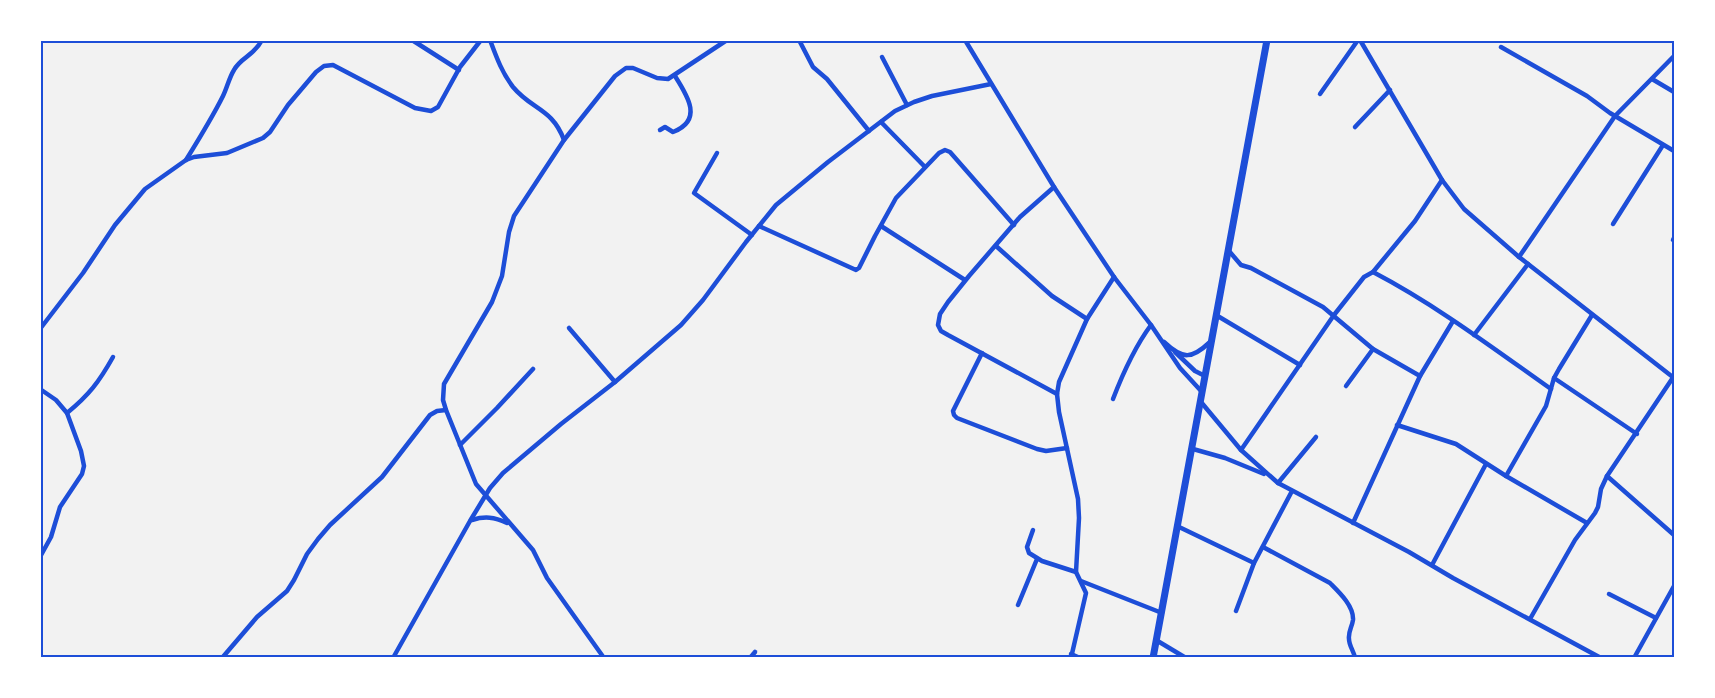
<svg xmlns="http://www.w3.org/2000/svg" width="1715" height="698" font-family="'DM Sans',sans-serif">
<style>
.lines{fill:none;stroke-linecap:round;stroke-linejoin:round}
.minor{stroke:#1d4ed8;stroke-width:4.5}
.primary{stroke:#1d4ed8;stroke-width:7}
.neatline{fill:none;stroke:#1d4ed8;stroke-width:2}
</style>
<rect width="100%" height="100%" fill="#f2f2f2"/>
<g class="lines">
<g class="minor">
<polyline points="412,40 459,70"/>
<path d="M490,40C496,56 502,73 513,87C532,110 552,108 564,140"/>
<polyline points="799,40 813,67 827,79 869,131"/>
<polyline points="965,40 1054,187 1114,277 1151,325 1180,368 1202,392"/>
<polyline points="1360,40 1442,180 1464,209 1519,257 1674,378"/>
<polyline points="1501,47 1587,96 1610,113 1674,151"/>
<polyline points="882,57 907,105"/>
<polyline points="1652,79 1674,92"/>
<polyline points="1320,94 1358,40"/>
<polyline points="881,122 925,167"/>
<polyline points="1355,127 1390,90"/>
<path d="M660,130L665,127L673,132C704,120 687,95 675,76"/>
<polyline points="717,153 694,193 752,235"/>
<path d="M186,160C199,139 212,118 223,96C227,88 229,78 234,70C241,57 254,56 262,40"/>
<polyline points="1054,187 1020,217 969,276 948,302 940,314 938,325 941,331 948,335 1057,394"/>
<polyline points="1613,224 1663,145"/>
<polyline points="759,226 856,270 859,268 875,236 896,198 939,153 945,150 950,152 1014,225"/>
<polyline points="881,226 965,280"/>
<polyline points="1673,240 1674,238"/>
<polyline points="996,246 1052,296 1087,319"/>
<polyline points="1229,251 1241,265 1251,268 1323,307 1373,349 1420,376"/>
<polyline points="1519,257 1615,116 1674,56"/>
<path d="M1373,272C1436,305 1493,348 1551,389"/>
<polyline points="1216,315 1300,365"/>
<polyline points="569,328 615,382"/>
<polyline points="40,329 83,273 115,225 145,189 186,160 194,157 227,153 263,138 270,132 288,105 316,72 324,66 333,65 415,108 431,111 438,107 460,67 481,40"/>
<polyline points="1474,335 1528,264"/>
<path d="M1164,342C1183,360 1192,359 1210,342"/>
<polyline points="1175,352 1195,371 1205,376"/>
<polyline points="982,353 953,411 954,415 957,418 1037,449 1046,451 1067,448"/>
<polyline points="1554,378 1637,434"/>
<polyline points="1346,386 1373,349"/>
<polyline points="40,389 56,400 67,413 81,451 84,466 82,474 60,507 51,537 40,557"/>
<path d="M1113,399C1123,373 1134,348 1151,325"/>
<polyline points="1201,402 1241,450 1278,483 1409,552 1453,578 1601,658"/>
<path d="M67,413C89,395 99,382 113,357"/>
<polyline points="1397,425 1456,444 1506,476 1587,523"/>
<polyline points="460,445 497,408 533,369"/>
<polyline points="1193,449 1225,458 1264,474"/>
<polyline points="1241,450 1334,315 1364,277 1373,272 1415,221 1442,180"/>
<polyline points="1506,476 1546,406 1554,378 1559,369 1592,315"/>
<polyline points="1607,476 1674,535"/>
<polyline points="1278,483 1316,437"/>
<path d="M472,520C485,516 494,517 507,523"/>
<polyline points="1353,523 1420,376 1453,321"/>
<polyline points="1177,526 1254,563"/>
<polyline points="1033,530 1027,547 1029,553 1042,561 1076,572"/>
<path d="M1263,547L1330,583C1339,592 1354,606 1353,620C1352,627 1348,632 1349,639C1349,646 1354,651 1355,658"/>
<polyline points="1432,565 1486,464"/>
<polyline points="1081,581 1162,613"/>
<polyline points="1609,594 1656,618"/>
<polyline points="1018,605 1037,559"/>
<polyline points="1236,611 1254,563 1292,491"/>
<polyline points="1530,619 1575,540 1595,513 1598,507 1601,489 1607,476 1674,376"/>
<polyline points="1156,640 1186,658"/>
<polyline points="1071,654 1080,658"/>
<polyline points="222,658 257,617 287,591 294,580 307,554 318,539 330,525 382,477 430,415 437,411 446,410"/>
<polyline points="393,658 470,521 490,488 503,473 561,424 615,382 681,325 703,300 746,242 776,205 828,162 895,111 914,102 932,96 991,84"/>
<polyline points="604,658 547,578 533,550 476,484 446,410 443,400 444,384 492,302 502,276 509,232 514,216 564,140 615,76 626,68 633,68 657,78 668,79 727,40"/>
<polyline points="750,658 755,652"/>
<polyline points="1071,658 1086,593 1076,572 1079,518 1078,499 1059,412 1057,394 1059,382 1087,319 1114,277"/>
<polyline points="1634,658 1674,586"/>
</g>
<polyline class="primary" points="1153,658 1267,40"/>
</g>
<rect width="1715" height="698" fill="none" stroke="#ffffff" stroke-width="84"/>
<rect x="42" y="42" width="1631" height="614" class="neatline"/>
</svg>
